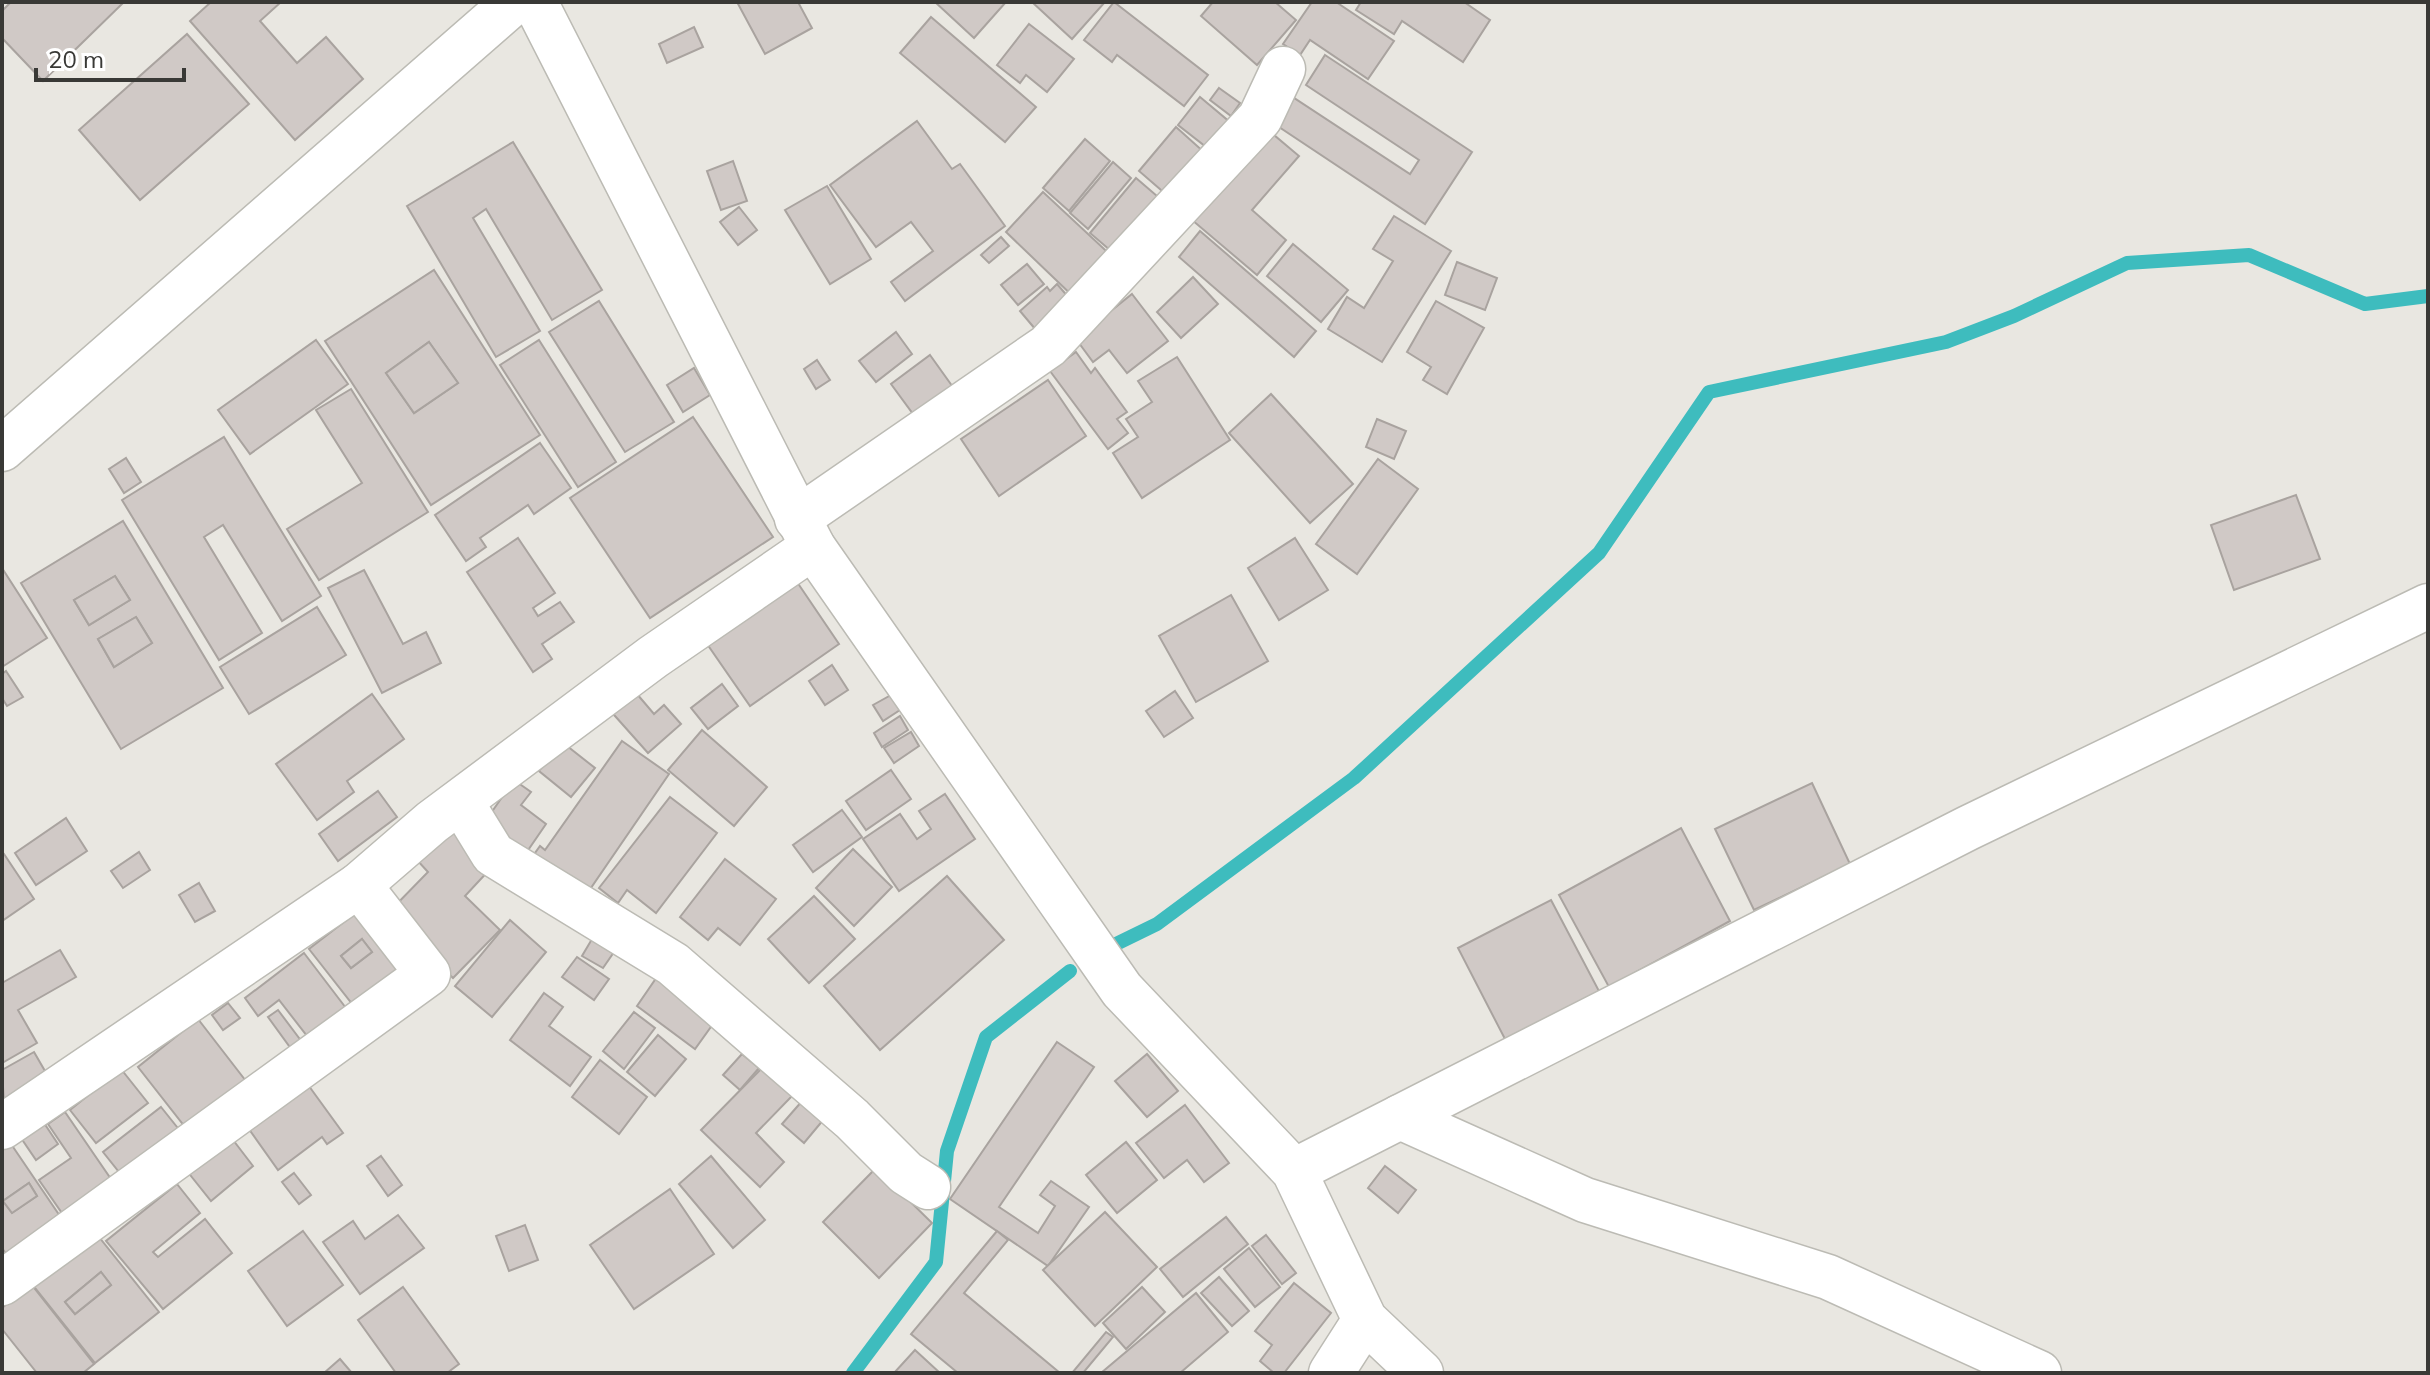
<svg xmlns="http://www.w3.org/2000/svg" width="2430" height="1375" font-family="Mulish,sans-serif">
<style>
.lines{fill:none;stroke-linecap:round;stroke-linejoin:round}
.stream{stroke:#3ebcbe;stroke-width:14}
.building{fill:#d0c9c6;stroke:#a9a39f;stroke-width:2;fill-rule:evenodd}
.minor-casing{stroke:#bcbbb4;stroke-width:47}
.minor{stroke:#fff;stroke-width:44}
</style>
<rect width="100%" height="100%" fill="#e9e7e1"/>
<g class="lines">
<g class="stream">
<polyline points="1114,945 1157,924 1354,778 1599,553 1709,392 1946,342 2014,316 2127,263 2249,255 2365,304 2428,296"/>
<polyline points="853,1373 936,1262 947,1151 986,1037 1070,971"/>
</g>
</g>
<g class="building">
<polygon points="11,2 124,2 43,81 2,38 2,11"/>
<polygon points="211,2 281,2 260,21 297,63 326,37 363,79 295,140 190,21"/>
<polygon points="737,2 798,2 812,28 765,54"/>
<polygon points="935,2 1006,2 974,38"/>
<polygon points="1032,2 1105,2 1072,39"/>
<polygon points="1114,2 1208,75 1184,106 1117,55 1112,62 1084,40"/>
<polygon points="1213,2 1275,2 1296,20 1257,65 1201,16"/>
<polygon points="1312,2 1336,2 1394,41 1368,79 1310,40 1300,55 1283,44"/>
<polygon points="1361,2 1464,2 1490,20 1463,62 1402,21 1394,34 1356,10"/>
<polygon points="931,17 1036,107 1005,142 900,53"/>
<polygon points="1029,24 1074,59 1047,92 1026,75 1020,83 997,65"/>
<polygon points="694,27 703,47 667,63 659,44"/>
<polygon points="187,34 249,104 140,200 79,130"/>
<polygon points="1325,55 1472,152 1425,224 1276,125 1294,98 1410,174 1419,160 1306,85"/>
<polygon points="1219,88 1240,103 1231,116 1210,100"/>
<polygon points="1200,97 1231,123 1210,150 1178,125"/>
<polygon points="917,121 952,169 960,164 1005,226 905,301 891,282 933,251 911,222 876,247 830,185"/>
<polygon points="1176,127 1205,153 1168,196 1139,171"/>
<polygon points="1268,130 1299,156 1252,210 1286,240 1257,275 1192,220"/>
<polygon points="1085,139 1110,161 1069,211 1043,188"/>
<polygon points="513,142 602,290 552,320 486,209 473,218 540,331 496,357 407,206"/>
<polygon points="733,161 747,201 721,210 707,171"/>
<polygon points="1113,162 1131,178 1088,229 1070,213"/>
<polygon points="1136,178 1164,202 1118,257 1090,233"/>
<polygon points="827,186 871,259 830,284 785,210"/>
<polygon points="1043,192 1118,262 1079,302 1006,232"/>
<polygon points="739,207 757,230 738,245 720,222"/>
<polygon points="1394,216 1451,251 1382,362 1328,329 1347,297 1364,308 1393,261 1373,249"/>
<polygon points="1200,231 1316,331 1294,357 1179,257"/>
<polygon points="1001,237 1009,246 989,263 981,255"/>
<polygon points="1293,244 1348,290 1321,322 1267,276"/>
<polygon points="1457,262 1497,278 1485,310 1445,295"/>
<polygon points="1027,264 1044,284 1018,305 1001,285"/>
<path d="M434,270L540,435L431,505L325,341ZM429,342L458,383L414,413L386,373Z"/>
<polygon points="1193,277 1218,304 1181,338 1157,312"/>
<polygon points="1057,284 1076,306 1041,336 1020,311 1047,287 1050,291"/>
<polygon points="1132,294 1168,341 1127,373 1109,350 1093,362 1076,339"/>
<polygon points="599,301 674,422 625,452 549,332"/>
<polygon points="1436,301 1484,328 1447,394 1423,380 1431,367 1407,352"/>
<polygon points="896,332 912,354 876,382 859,361"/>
<polygon points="316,340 348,384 250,454 218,410"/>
<polygon points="539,340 616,462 578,487 500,365"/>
<polygon points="429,342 458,383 414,413 386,373"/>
<polygon points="1076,352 1091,373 1095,368 1127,412 1117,419 1128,433 1108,449 1050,371"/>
<polygon points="930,355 955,390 916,418 891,384"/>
<polygon points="1177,357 1230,440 1142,498 1113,453 1138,437 1126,419 1152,402 1138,381"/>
<polygon points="817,360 830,380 816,389 804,369"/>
<polygon points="694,368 710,395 683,412 667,385"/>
<polygon points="1048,380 1086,436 999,496 961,439"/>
<polygon points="351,389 428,512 319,580 287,529 362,483 316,410"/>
<polygon points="1271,394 1353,484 1310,523 1229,433"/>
<polygon points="693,417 773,537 650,618 570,498"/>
<polygon points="1377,419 1406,431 1394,459 1366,447"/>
<polygon points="224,437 321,596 282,621 223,525 204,537 262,633 219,660 122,500"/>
<polygon points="540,443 571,488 534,514 528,505 480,538 486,547 466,561 435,515"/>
<polygon points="126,458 141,482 124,493 109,469"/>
<polygon points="1378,459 1418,489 1357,574 1316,544"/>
<polygon points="2296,495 2320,559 2234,590 2211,525"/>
<path d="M123,521L223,688L121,749L21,583ZM115,576L130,600L89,625L74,600ZM136,617L152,643L114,667L98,639Z"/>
<polygon points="518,538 555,593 533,608 538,616 560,602 574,622 542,644 552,659 533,672 467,572"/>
<polygon points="1295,538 1328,590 1279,620 1248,568"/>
<polygon points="2,568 47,638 2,667"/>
<polygon points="364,570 403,644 426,632 441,663 382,693 328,588"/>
<polygon points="115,576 130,600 89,625 74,600"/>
<polygon points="795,579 839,644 750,706 705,641"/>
<polygon points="1231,595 1268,661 1196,702 1159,636"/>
<polygon points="317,607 346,655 249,714 220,667"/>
<polygon points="136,617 152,643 114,667 98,639"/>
<polygon points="832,665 848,690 825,705 809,681"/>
<polygon points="6,671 23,697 7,706 2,698 2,674"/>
<polygon points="722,684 738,706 708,729 691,708"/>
<polygon points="631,687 654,714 664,705 681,724 648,753 607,707"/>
<polygon points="1175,691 1193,718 1164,737 1146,711"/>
<polygon points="372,694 404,739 347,781 354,792 317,820 276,764"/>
<polygon points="891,695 900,710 883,721 873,705"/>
<polygon points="900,716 908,730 882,747 874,733"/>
<polygon points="702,730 767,787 734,826 668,770"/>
<polygon points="911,732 919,746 894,763 884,748"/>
<polygon points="622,741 669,774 584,898 530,860 540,846 545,850"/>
<polygon points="562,742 595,768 571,797 539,771"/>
<polygon points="891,770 911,799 866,830 846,801"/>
<polygon points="514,780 531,792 521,805 546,824 524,856 482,826"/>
<polygon points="1812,783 1850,864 1754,910 1715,829"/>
<polygon points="378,791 397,817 338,861 319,834"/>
<polygon points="945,794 975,839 899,891 863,839 900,814 917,839 931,829 919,811"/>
<polygon points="670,797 717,833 656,913 627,890 618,903 599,888"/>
<polygon points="842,810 862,837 813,872 793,845"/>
<polygon points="66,818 87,851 36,885 15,853"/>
<polygon points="451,826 492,867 465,896 500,930 453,978 387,914 428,872 417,860"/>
<polygon points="1681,828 1730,921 1609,987 1559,895"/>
<polygon points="853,849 892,887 854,926 816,888"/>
<polygon points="139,852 150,870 123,888 111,871"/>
<polygon points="4,854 34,899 2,921 2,855"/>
<polygon points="725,859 776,899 740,945 718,928 708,940 680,917"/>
<polygon points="947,876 1004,940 880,1050 824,986"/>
<polygon points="199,883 215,911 195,922 179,895"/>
<polygon points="814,896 855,939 809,983 768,939"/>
<polygon points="1551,900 1600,993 1506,1041 1458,948"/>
<path d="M362,908L405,964L353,1005L309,949ZM362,939L372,952L351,968L341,956Z"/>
<polygon points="510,920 546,952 492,1017 455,986"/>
<polygon points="362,939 372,952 351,968 341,956"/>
<polygon points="592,939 614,952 603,968 582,956"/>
<polygon points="60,950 76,977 18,1010 37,1043 2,1063 2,983"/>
<polygon points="304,953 349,1012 311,1041 279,1000 258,1016 245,998"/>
<polygon points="577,957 609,979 594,1000 562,977"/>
<polygon points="659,974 718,1017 695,1049 637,1006"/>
<polygon points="544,993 563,1007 549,1026 591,1057 570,1086 510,1040"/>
<polygon points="228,1003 240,1018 223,1030 212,1015"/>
<polygon points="278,1010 302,1042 292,1050 268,1017"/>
<polygon points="634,1012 655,1028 624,1069 603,1051"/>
<polygon points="198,1019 249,1085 189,1132 138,1067"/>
<polygon points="658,1035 686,1059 655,1096 627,1072"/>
<polygon points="1057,1042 1094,1067 999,1207 1038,1233 1055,1206 1040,1195 1051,1181 1089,1207 1048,1266 950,1199"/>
<polygon points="34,1052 49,1078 4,1104 2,1070"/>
<polygon points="742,1054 759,1068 740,1090 723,1075"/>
<polygon points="1147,1054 1178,1091 1147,1117 1115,1081"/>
<polygon points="600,1060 647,1097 619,1134 572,1097"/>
<polygon points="763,1067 792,1096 756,1133 784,1162 760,1187 701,1130"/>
<polygon points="121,1069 148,1103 96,1143 70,1110"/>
<polygon points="306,1082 343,1133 327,1144 322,1137 278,1170 246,1125"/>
<polygon points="803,1100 824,1119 804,1143 782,1124"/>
<polygon points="1185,1105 1229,1163 1204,1182 1187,1160 1164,1178 1136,1143"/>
<polygon points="161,1107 185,1137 127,1182 103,1152"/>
<polygon points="65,1112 113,1182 64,1216 39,1180 71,1158 48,1124"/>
<polygon points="42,1120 58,1144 36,1160 19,1135"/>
<polygon points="230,1136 253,1166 211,1201 187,1171"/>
<path d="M9,1141L66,1225L12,1262L2,1248V1146ZM29,1183L37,1196L12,1213L3,1201Z"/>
<polygon points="1126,1142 1157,1180 1117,1213 1086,1175"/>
<polygon points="381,1156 402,1185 388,1196 367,1166"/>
<polygon points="711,1156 765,1220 733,1248 679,1184"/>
<polygon points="1385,1166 1416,1190 1398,1213 1368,1188"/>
<polygon points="876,1168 932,1223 879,1278 823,1222"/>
<polygon points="294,1173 311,1195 299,1204 282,1182"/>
<polygon points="29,1183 37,1196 12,1213 3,1201"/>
<polygon points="177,1184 200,1213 153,1252 158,1257 205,1219 232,1253 163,1309 106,1241"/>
<polygon points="670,1189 714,1254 634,1309 590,1245"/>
<polygon points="1105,1212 1157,1267 1095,1326 1043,1270"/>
<polygon points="398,1215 424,1248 360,1294 323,1242 353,1221 365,1239"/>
<polygon points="1226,1217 1248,1244 1183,1297 1160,1269"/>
<polygon points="525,1225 538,1260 509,1271 496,1236"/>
<polygon points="303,1231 343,1285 287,1326 248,1271"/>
<polygon points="997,1231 1008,1240 964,1293 1060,1373 958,1373 911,1334"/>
<path d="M95,1232L159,1312L95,1363L32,1284ZM101,1272L111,1285L75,1314L65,1302Z"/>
<polygon points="1266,1235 1296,1273 1282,1284 1252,1246"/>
<polygon points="1249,1248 1280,1287 1255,1307 1224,1269"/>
<polygon points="101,1272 111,1285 75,1314 65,1302"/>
<polygon points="1219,1277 1249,1311 1232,1326 1201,1293"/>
<polygon points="1294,1283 1331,1313 1284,1373 1274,1373 1260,1361 1272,1345 1255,1331"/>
<polygon points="31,1284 94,1364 83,1373 37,1373 2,1329 2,1308"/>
<polygon points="403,1287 459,1364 447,1373 396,1373 358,1320"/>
<polygon points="1142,1287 1165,1312 1126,1349 1103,1323"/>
<polygon points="1196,1293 1228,1332 1180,1373 1101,1373"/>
<polygon points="1106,1332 1113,1337 1083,1373 1072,1373"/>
<polygon points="915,1350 940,1373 894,1373"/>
<polygon points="340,1359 352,1373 324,1373"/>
</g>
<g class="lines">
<g class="minor-casing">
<g id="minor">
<polyline points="535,2 813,547 1122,990 1294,1171 1365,1320 1421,1373"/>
<polyline points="2,449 514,2"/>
<polyline points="797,519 1048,346 1260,118 1283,69"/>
<polyline points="461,802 493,854 673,964 852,1119 906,1173 928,1187"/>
<polyline points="1400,1117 1585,1200 1828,1277 2039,1373"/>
<polyline points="2,1127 359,885 432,822 653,657 813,547"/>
<polyline points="1294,1171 1968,828 2428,606"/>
<polyline points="2,1283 428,974 359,885"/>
<polyline points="1331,1373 1365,1320"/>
</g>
</g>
<use href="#minor" class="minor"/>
</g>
<rect width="2430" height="1375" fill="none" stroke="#393936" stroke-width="8"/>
<path d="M36 68v12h148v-12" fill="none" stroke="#393936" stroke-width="4"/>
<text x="48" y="68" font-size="24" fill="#393936" stroke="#ffffff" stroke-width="6" paint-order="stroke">20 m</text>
</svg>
